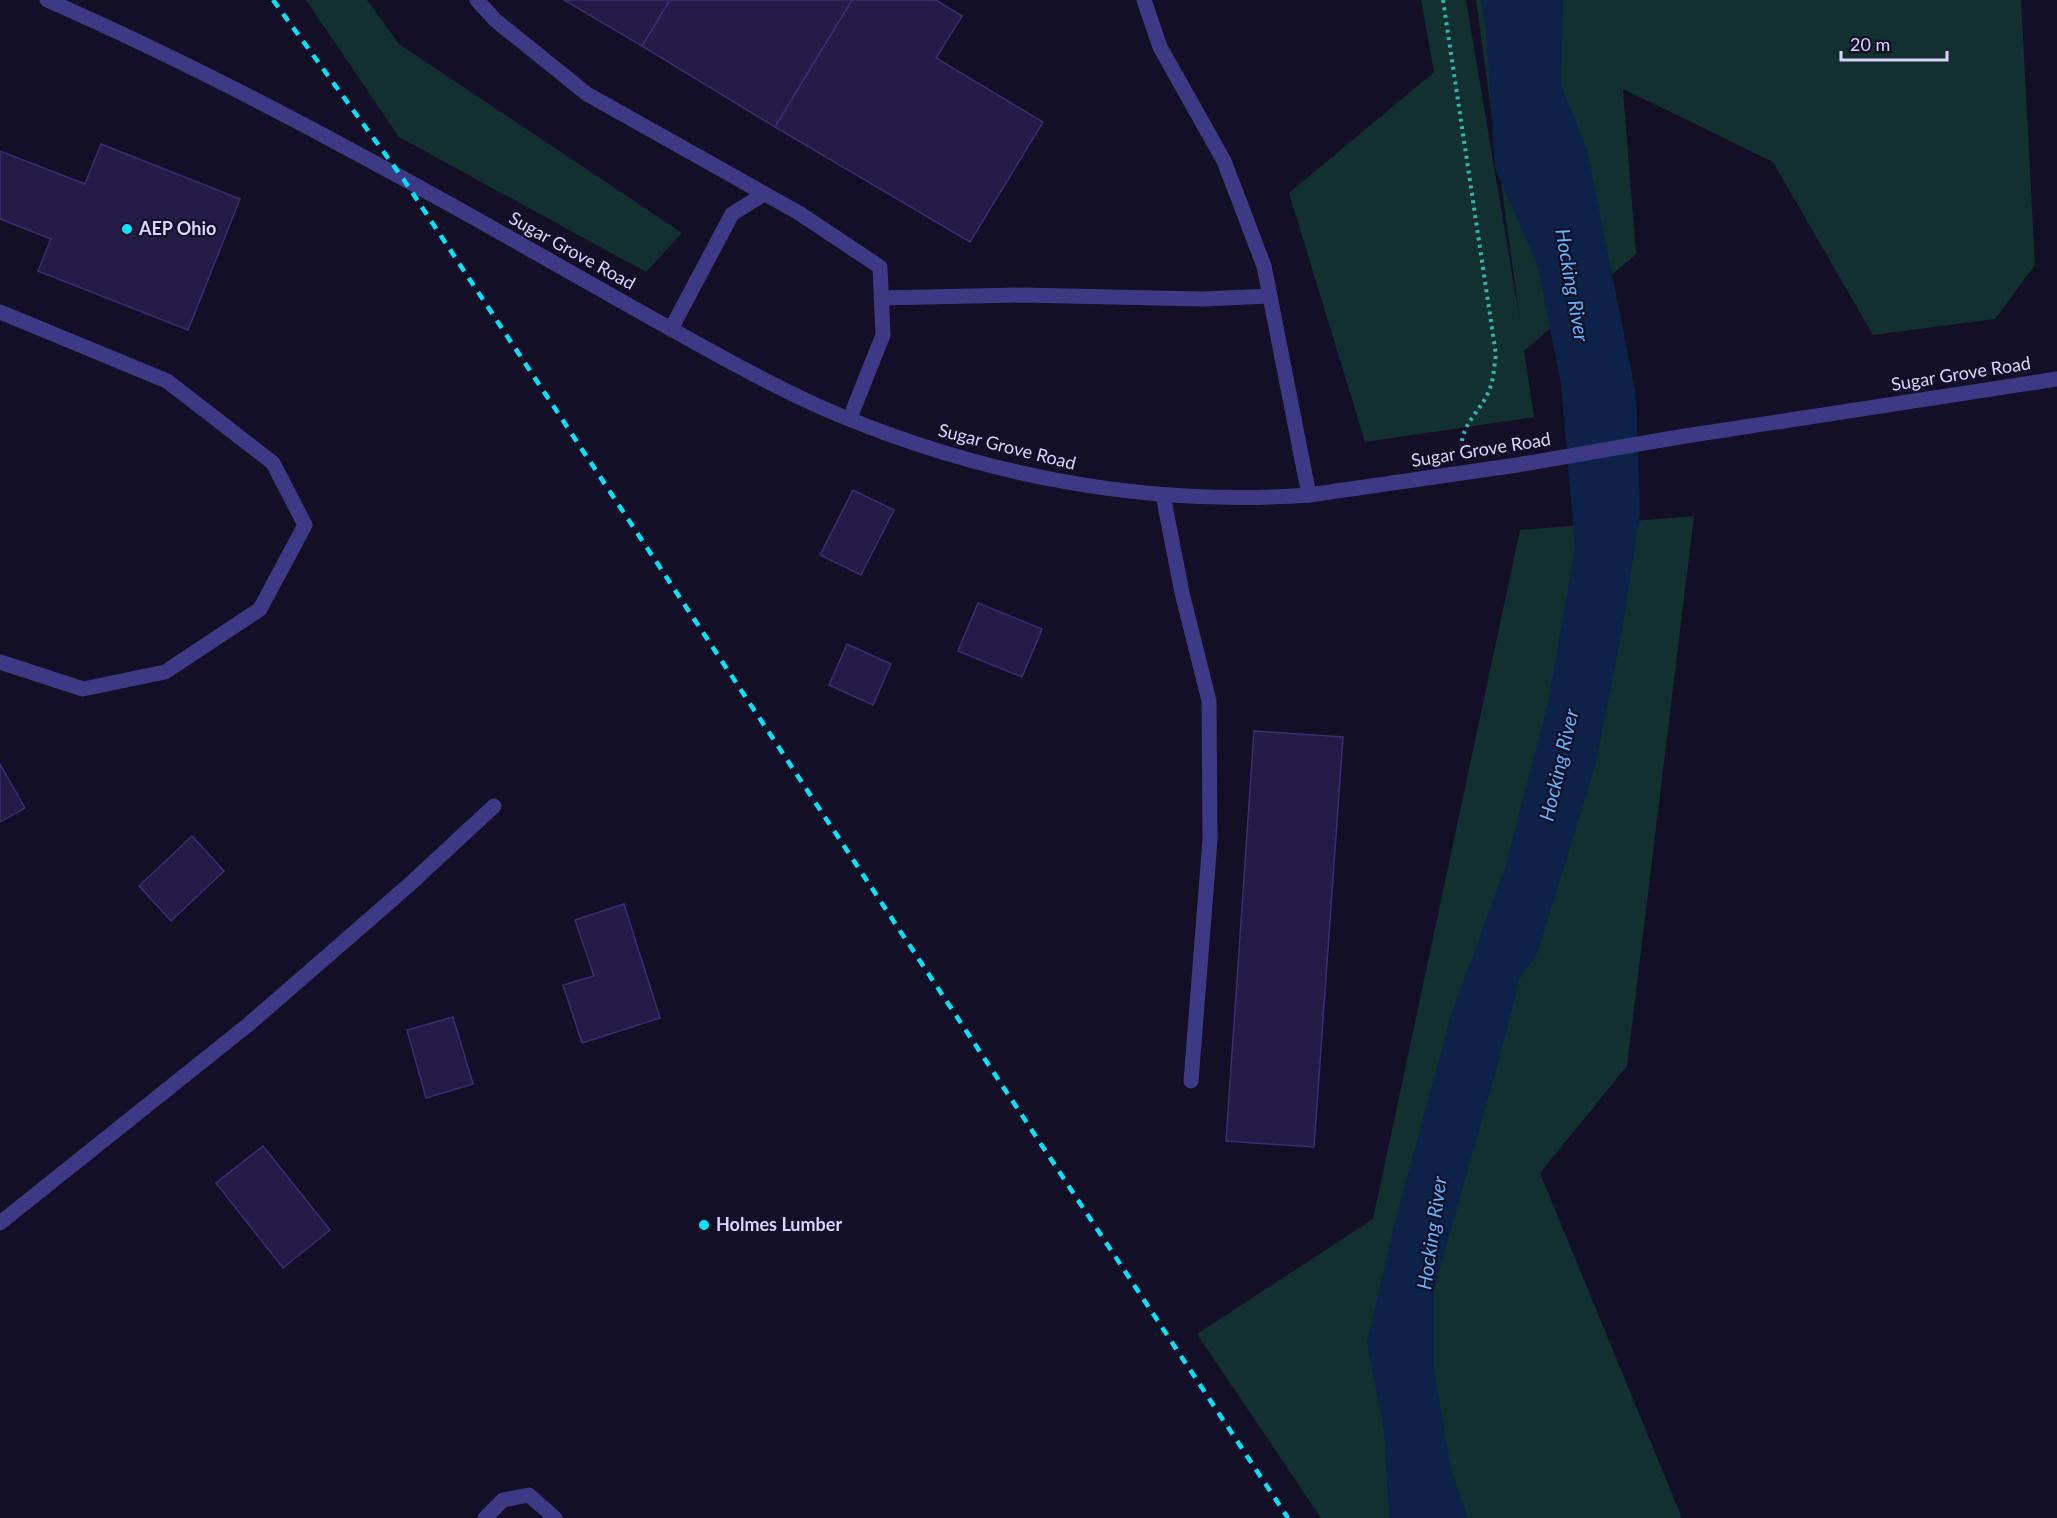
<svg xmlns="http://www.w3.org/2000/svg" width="2057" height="1518" font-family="Lato,sans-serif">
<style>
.green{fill:#12302f}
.water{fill:#0c2248}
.building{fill:#241b47;stroke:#3b2d73;stroke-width:1.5}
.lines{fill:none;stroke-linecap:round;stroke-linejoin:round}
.path{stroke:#2fb8b0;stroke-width:4;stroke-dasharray:3 4.5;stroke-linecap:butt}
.service{stroke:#3d3a85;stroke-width:15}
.tertiary{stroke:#3d3a85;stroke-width:15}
.rail{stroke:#00e5ff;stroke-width:4.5;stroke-dasharray:9 8;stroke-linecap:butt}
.poi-dot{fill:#00e5ff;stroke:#130f26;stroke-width:2}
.labels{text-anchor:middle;stroke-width:4.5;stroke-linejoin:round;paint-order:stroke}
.poi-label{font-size:18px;font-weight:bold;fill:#d9d4ff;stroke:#130f26;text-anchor:start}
.street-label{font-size:18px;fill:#d9d4ff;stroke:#130f26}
.water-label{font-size:20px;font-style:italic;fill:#62b6ff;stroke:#130f26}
</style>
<rect width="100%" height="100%" fill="#130f26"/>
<g class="green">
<polygon points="306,0 367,0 399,44 682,233 646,272 399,137"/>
<polygon points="1421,0 1466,0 1520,321 1476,0 2021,0 2035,265 1995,319 1873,335 1773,162 1623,89 1636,254 1524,351 1534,417 1365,442 1289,193 1434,72"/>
<polygon points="1694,516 1627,1066 1540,1173 1682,1518 1321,1518 1197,1334 1373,1219 1520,530"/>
</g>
<polygon class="water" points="1481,0 1563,0 1561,85 1587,149 1636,395 1640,515 1622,630 1595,767 1538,951 1519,980 1506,1034 1434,1290 1434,1368 1451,1469 1468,1518 1389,1518 1384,1430 1367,1342 1397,1214 1452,1012 1505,868 1548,703 1575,548 1561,384 1537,264 1495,168 1486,30"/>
<g class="building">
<polygon points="564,0 670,0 642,46"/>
<polygon points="670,0 852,0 775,127 642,46"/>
<polygon points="852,0 936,0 962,16 936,58 1043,122 970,242 775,127"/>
<polygon points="101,144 240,199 188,330 38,271 51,239 0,219 0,151 85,184"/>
<polygon points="853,490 894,510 861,575 820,555"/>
<polygon points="978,603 1042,629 1022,677 958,651"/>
<polygon points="847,644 891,664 873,705 829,685"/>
<polygon points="1254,731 1343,737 1314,1147 1226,1141"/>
<polygon points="0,764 25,808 0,822"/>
<polygon points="192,836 224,871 171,921 139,886"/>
<polygon points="624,904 660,1018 582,1043 563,985 594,976 575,920"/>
<polygon points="453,1017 473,1084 426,1098 407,1030"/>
<polygon points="263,1146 330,1230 283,1268 216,1183"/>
</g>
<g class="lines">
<path class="path" d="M1443,0L1496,355C1494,366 1494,378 1490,388C1484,408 1459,425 1462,449"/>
<g class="service">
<polyline points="477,0 495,20 587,94 799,213 880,267 883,335 850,418"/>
<polyline points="1144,0 1160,47 1224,161 1264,266 1309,495"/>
<polyline points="881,298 1022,295 1202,299 1270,296"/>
<polyline points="0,312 167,381 273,463 305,525 260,609 165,672 83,689 0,662"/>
<polyline points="671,329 732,214 764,194"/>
<polyline points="1163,495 1182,593 1209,701 1210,840 1191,1081"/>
<polyline points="0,1223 249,1024 409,885 494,806"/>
<polyline points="485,1518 503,1500 529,1495 555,1518"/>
</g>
<path class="tertiary" d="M47,0C195,65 337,141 478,220C536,253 594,286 653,319C707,349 761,380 818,406C973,474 1140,507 1309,495L1517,465L1679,437L2057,379"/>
<polyline class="rail" points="273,0 404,180 1288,1518"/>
</g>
<g class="poi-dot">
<circle cx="127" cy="229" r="6"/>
<circle cx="704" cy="1225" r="6"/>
</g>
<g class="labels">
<g class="poi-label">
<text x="139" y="235">AEP Ohio</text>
<text x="716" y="1231">Holmes Lumber</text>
</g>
<g class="street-label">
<text transform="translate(572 251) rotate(29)" y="6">Sugar Grove Road</text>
<text transform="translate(1961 374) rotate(-9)" y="6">Sugar Grove Road</text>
<text transform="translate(1007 447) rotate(14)" y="6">Sugar Grove Road</text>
<text transform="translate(1481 450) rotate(-9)" y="6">Sugar Grove Road</text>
</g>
<g class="water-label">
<text transform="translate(1572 285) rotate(80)" y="7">Hocking River</text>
<text transform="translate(1559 765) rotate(-77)" y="7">Hocking River</text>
<text transform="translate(1432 1233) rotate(-82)" y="7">Hocking River</text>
</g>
</g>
<path d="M1841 51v9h106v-9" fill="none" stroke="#d9d4ff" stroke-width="3"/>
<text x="1850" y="51" font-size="18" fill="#d9d4ff" stroke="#130f26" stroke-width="4.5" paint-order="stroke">20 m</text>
</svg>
